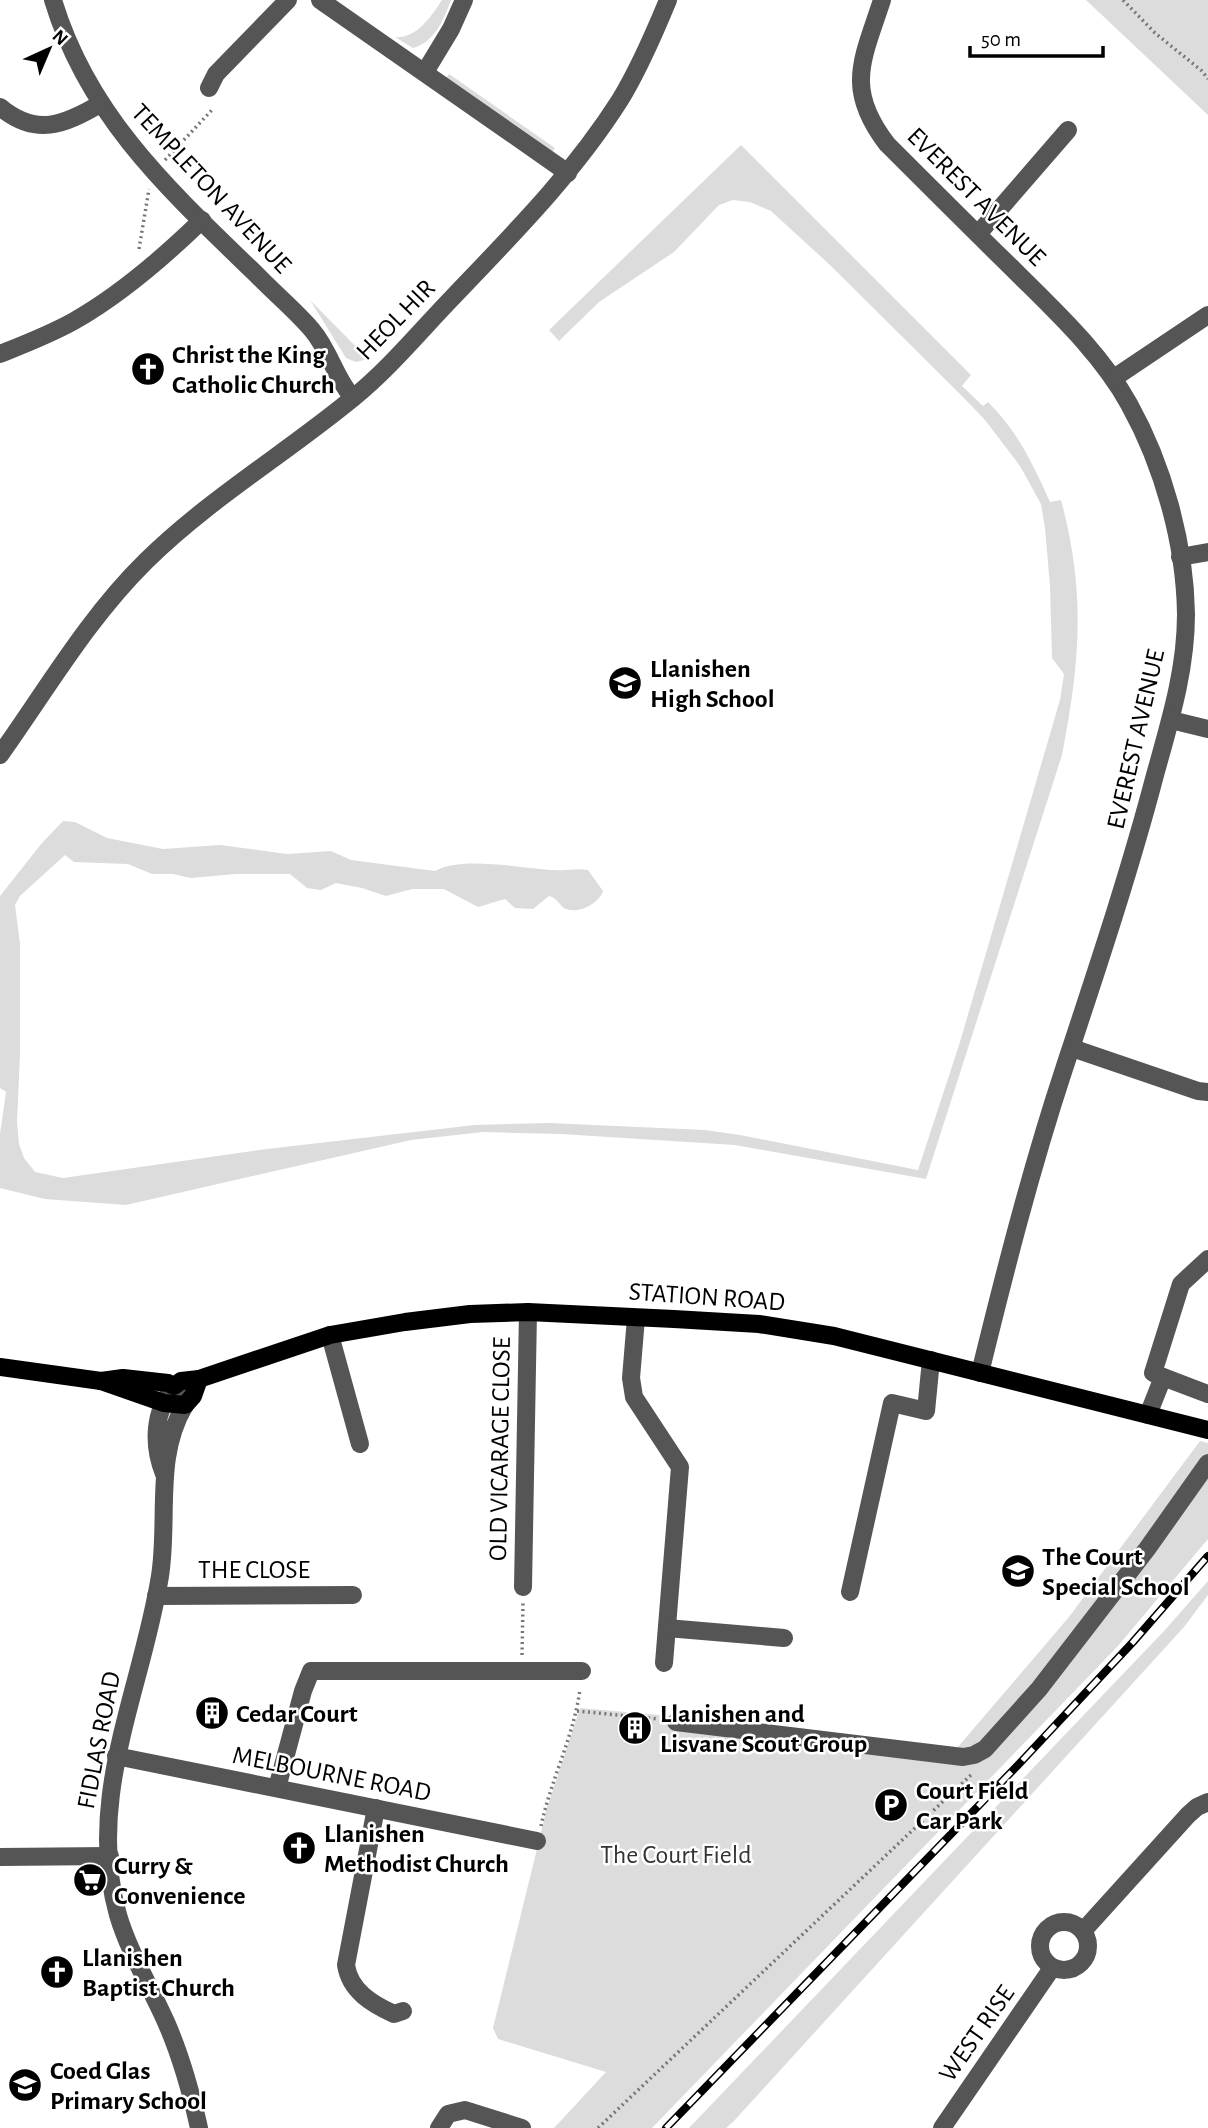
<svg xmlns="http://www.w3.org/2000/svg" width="1208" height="2128" font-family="'Alegreya Sans',sans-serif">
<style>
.green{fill:#dcdcdc}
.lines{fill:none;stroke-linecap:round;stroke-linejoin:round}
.path{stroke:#777;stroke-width:3.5;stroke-dasharray:2 3.5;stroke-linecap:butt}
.minor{stroke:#555;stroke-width:18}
.major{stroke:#000;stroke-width:18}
.rail-casing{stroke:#000;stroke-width:8}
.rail{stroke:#fff;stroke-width:5;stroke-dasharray:16;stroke-linecap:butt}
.labels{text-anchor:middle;stroke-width:5;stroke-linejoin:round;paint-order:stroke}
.street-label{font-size:26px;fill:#000;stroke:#fff}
.poi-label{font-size:26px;font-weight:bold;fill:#000;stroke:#fff;text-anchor:start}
.park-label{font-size:26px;fill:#333;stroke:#fff}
</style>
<rect width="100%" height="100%" fill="#fff"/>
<g class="green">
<path d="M442,0H451C444,19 435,42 413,48L395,37C416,39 431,17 442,0Z"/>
<polygon points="1086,0 1208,0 1208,115"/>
<polygon points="449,74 555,148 553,151 546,149 446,78"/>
<path d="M741,145L971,375L962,386L983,406L988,402C1017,430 1034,466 1050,502L1061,500C1086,593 1080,662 1062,755L926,1179L735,1145L561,1134L483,1132L411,1140L126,1205L45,1199L0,1188V1134L6,1092L0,1088V896L42,843L63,821L75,822L107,838L163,849L220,845L287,854L331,851L351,860L435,871C461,855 525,869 555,870C567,871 577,868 588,870L603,891C599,903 580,914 566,909C559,906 558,898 549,896L533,909L515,908L505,899L478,907L444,889H412L386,896L362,888L336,883L321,890L307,888L290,874H236L191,878L173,874H152L128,864L74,862L65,855L20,896L15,905L20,944V1054L17,1122L19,1144L24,1158L35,1172L63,1178L267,1149L475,1125L549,1123L705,1130L740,1135L918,1170L960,1042L1060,700L1064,674L1052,658L1050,586L1045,528L1041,504L1020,466L985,420L963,397L830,265L771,211L750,202L733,200L719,205L674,252L599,302L559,341L549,330Z"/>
<polygon points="310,300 368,359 356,362 346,358"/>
<polygon points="1200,1441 1208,1443 1208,1539 1117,1647 652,2128 554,2128 606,2072 498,2039 493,2028 547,1808 580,1708 751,1723 957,1748 1069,1617"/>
<polygon points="1208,1581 1208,1595 1184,1627 733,2122 726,2128 689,2128 1165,1630"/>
</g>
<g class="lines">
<g class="path">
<polyline points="1123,0 1155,33 1202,71 1208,79"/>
<polyline points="165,160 212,110"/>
<polyline points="139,249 149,189"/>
<polyline points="522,1655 523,1603"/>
<polyline points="577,1711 659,1719"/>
<path d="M541,1826C551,1779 574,1736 580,1689"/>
<polyline points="598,2128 973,1773"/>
</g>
<g class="minor">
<path d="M53,0C88,117 171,192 256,274C274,293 295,310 312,330C330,351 335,378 353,398"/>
<polyline points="320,0 568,173"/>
<path d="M882,0C863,59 844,88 887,144C929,186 971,228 1013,269C1055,311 1100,352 1129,404C1163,465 1185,543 1186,614C1186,670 1170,721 1155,775C1129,874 1096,972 1064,1069C1031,1169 1005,1271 980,1373"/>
<polyline points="425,72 451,29 464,0"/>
<polyline points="209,88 216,74 288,0"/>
<path d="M0,107C36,137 64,125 100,104"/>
<polyline points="978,234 1068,130"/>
<path d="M0,354C25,344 51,334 74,321C118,296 166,255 202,220"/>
<polyline points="1114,378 1208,315"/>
<polyline points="1180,557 1208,552"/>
<polyline points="1171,720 1208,729"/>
<path d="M0,755C47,689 88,618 146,561C209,499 285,454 353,398C390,368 420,331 453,297C513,234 573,174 620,100C639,69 654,34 668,0"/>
<polyline points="1072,1048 1198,1091 1208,1092"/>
<polyline points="636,1318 631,1378 634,1397 680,1467 664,1663"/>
<polyline points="330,1335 360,1444"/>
<polyline points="1163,1377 1208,1394"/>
<polyline points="1148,1415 1163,1377 1153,1373 1181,1284 1208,1259"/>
<path d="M164,1474C152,1444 154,1411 174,1386L182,1394L185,1405C154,1456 169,1519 160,1576C142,1689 85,1798 118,1915C129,1952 150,1986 166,2022C181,2056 191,2092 199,2128"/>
<polyline points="523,1587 528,1312"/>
<polyline points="850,1592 892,1403 926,1411 931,1360"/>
<polyline points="156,1596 353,1595"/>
<polyline points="667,1628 784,1638"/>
<polyline points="676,1722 963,1757 974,1755 985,1749 1039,1689 1147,1549 1208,1463"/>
<polyline points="116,1756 537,1841"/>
<polyline points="277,1788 303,1691 311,1671 582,1671"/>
<path d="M376,1808L346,1965C350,1991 372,2004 394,2014L403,2011"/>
<polyline points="0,1857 110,1856"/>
<circle cx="1064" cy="1946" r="24"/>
<polyline points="1083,1931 1188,1815 1197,1807 1208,1802"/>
<polyline points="439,2128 448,2114 465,2110 522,2128"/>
<polyline points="942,2128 1052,1968"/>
</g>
<g class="major">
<polyline points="0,1367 101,1381 164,1403 185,1405 193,1396 199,1379"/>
<polyline points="101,1381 123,1378 168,1383 174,1386 181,1381 199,1379 330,1335 405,1322 470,1314 528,1312 674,1319 759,1324 834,1336 1208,1430"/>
</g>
<g class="rail-casing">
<polyline id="rail" points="666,2128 1019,1764 1133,1642 1208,1556"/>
</g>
<use href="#rail" class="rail"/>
</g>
<defs>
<g id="church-disc" transform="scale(1.75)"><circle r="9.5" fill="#000" stroke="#fff"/><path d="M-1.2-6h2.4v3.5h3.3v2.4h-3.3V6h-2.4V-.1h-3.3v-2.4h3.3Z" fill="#fff"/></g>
<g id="school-disc" transform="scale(1.75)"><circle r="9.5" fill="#000" stroke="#fff"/><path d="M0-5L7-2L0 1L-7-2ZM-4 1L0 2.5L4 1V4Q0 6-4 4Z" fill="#fff"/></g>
<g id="building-disc" transform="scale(1.75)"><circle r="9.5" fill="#000" stroke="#fff"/><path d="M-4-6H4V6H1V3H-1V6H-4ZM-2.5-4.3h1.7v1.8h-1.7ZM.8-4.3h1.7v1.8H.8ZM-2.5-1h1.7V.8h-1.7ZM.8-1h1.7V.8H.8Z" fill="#fff"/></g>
<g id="parking-disc" transform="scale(1.75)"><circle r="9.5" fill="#000" stroke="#fff"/><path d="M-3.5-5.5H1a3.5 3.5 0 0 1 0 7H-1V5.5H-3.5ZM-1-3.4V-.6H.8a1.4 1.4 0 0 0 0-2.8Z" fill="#fff"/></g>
<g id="supermarket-disc" transform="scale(1.75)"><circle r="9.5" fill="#000" stroke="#fff"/><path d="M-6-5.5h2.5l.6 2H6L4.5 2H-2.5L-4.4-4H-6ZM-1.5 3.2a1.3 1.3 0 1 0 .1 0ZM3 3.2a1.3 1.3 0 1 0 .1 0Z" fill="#fff"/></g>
</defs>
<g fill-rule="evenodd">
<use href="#church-disc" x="148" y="369"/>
<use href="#school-disc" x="625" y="683"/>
<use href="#school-disc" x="1018" y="1571"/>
<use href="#building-disc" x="212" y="1713"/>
<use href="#building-disc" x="635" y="1728"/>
<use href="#parking-disc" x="891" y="1805"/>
<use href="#church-disc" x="299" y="1848"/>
<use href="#supermarket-disc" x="90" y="1880"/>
<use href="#church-disc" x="57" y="1972"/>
<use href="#school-disc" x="25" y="2085"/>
</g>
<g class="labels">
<g class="street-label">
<text transform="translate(212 188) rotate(47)" y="9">TEMPLETON AVENUE</text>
<text transform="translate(977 196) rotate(45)" y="9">EVEREST AVENUE</text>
<text transform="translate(395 319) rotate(-46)" y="9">HEOL HIR</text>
<text transform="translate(1135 739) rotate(-77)" y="9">EVEREST AVENUE</text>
<text transform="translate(707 1296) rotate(4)" y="9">STATION ROAD</text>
<text transform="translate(499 1449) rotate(-89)" y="9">OLD VICARAGE CLOSE</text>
<text x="254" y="1578">THE CLOSE</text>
<text transform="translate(98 1740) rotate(-79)" y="9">FIDLAS ROAD</text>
<text transform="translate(332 1773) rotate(11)" y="9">MELBOURNE ROAD</text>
<text transform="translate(976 2033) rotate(-55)" y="9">WEST RISE</text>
</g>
<g class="poi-label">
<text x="172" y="363">Christ the King<tspan x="172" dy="30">Catholic Church</tspan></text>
<text x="650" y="677">Llanishen<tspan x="650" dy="30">High School</tspan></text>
<text x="1042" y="1565">The Court<tspan x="1042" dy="30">Special School</tspan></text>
<text x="236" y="1722">Cedar Court</text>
<text x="660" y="1722">Llanishen and<tspan x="660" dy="30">Lisvane Scout Group</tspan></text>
<text x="916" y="1799">Court Field<tspan x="916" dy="30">Car Park</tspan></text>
<text x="324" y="1842">Llanishen<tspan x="324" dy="30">Methodist Church</tspan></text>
<text x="114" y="1874">Curry &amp;<tspan x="114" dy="30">Convenience</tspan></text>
<text x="82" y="1966">Llanishen<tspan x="82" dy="30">Baptist Church</tspan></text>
<text x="50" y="2079">Coed Glas<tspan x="50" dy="30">Primary School</tspan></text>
</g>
<g class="park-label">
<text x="676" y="1863">The Court Field</text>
</g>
</g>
<g transform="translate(49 49) rotate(44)" stroke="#ffffff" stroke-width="5" paint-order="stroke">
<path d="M0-5L12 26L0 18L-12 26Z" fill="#000000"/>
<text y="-10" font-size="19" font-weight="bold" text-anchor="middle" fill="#000000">N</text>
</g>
<path d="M970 46v10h133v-10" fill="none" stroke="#000000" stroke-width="3.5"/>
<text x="981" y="46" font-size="21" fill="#000000" stroke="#ffffff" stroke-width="5" paint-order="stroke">50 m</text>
</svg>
